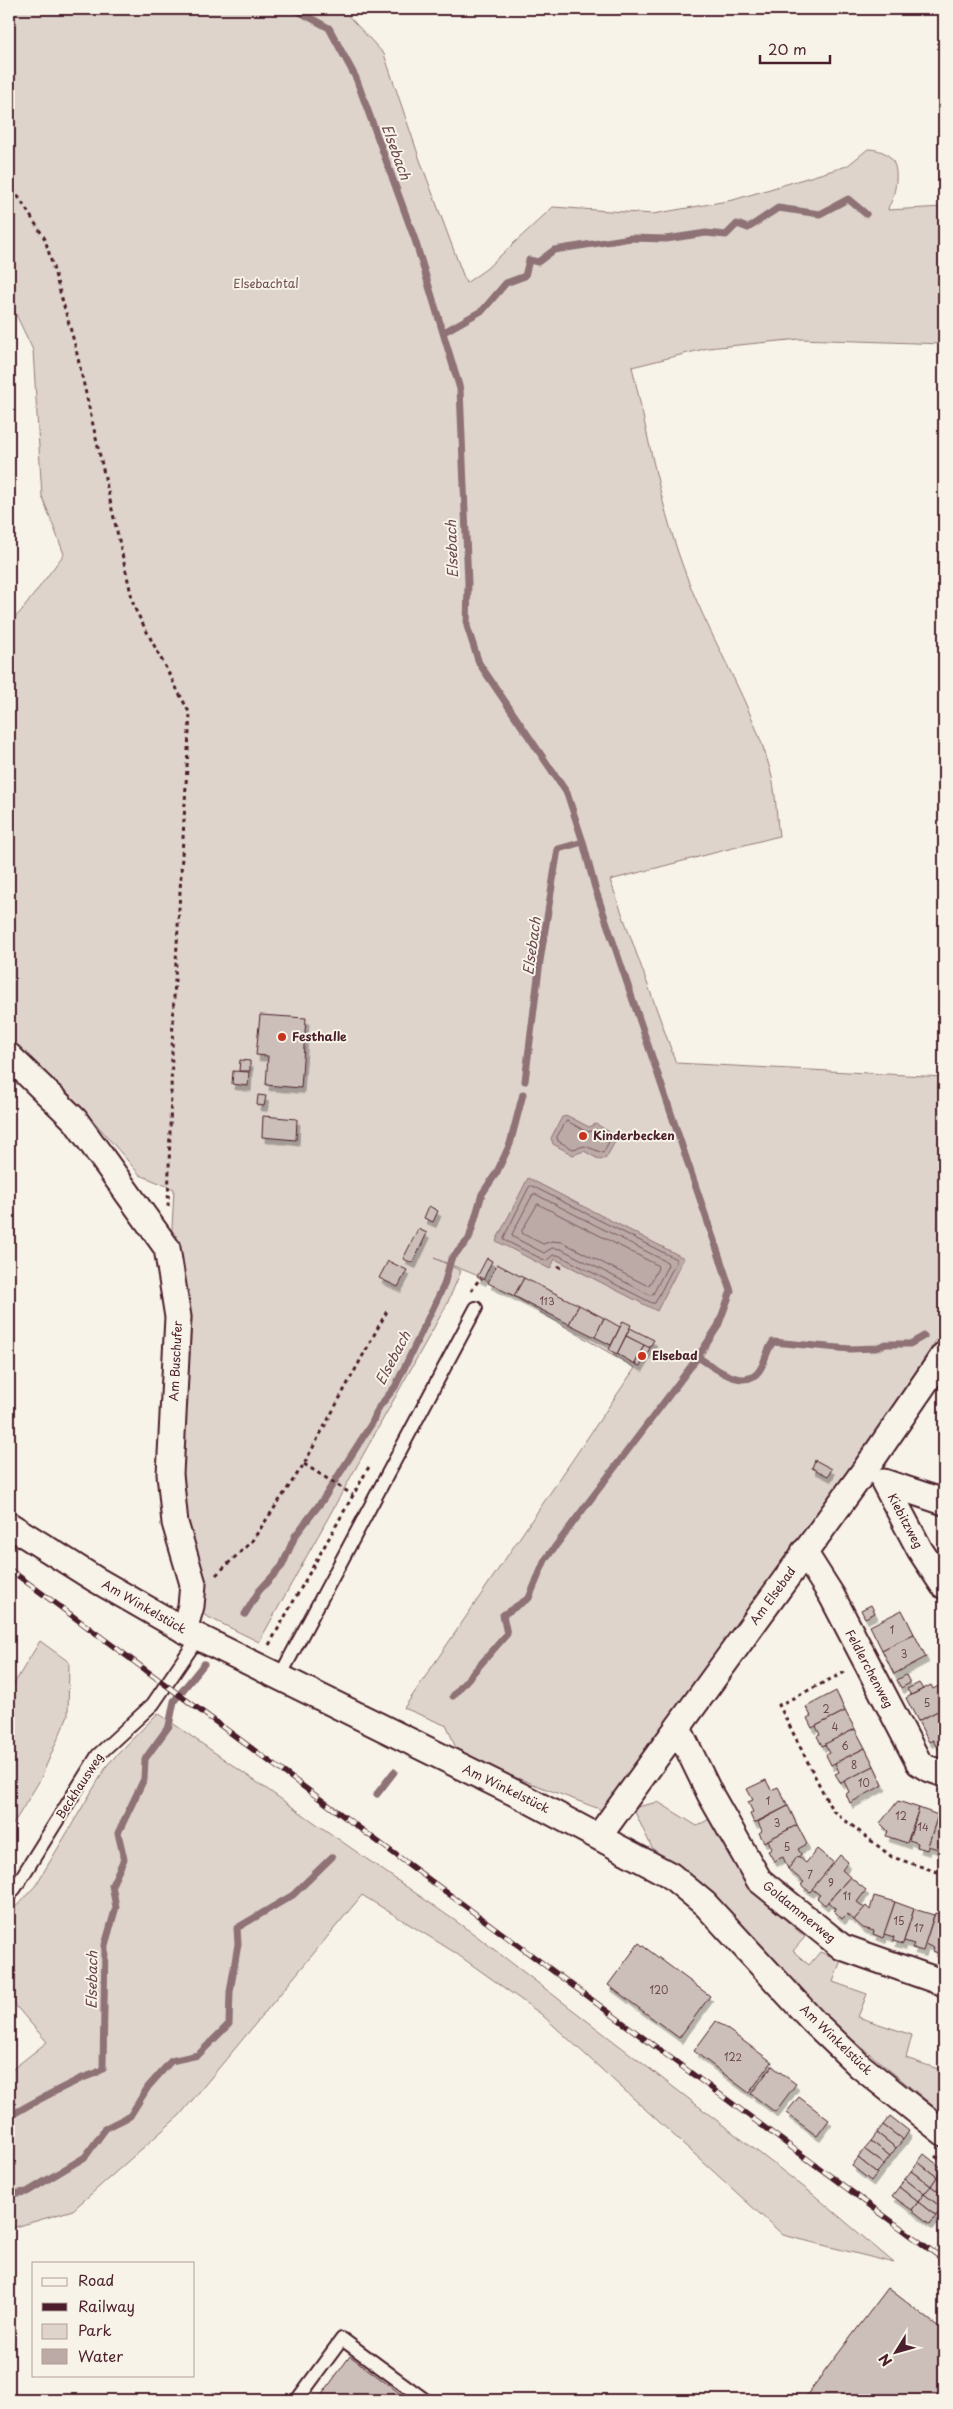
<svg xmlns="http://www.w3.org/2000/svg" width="953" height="2409" font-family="'Playpen Sans',sans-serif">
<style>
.green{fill:#ded4cc;stroke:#947a7c}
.water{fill:#bcaaa7;stroke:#8e7275}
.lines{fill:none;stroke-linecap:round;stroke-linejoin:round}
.shore{stroke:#78575d;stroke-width:1}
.stream{stroke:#8e7275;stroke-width:7}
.building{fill:#ccbfb9;stroke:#4a1f2b;filter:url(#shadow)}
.lane-casing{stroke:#4a1f2b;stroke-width:16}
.street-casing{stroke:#4a1f2b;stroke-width:29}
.path{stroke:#4a1f2b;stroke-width:3;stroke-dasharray:4 4;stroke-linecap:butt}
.lane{stroke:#f7f3e8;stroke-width:12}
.street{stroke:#f7f3e8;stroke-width:25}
.rail-casing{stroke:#4a1f2b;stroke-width:5.5}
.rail{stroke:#f7f3e8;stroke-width:4;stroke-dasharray:11;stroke-linecap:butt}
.poi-dot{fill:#c8321e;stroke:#f7f3e8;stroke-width:2}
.labels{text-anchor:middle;stroke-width:4;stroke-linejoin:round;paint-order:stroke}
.number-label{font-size:10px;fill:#6a474e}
.park-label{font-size:12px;fill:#6f4c53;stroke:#f7f3e8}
.poi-label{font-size:12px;font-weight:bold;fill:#4a1f2b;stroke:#f7f3e8;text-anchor:start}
.street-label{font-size:12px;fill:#4a1f2b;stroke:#f7f3e8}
.water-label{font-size:14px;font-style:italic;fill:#6c4950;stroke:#f7f3e8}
</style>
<defs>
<filter id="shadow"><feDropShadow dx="3" dy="5.5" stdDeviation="0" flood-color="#0004"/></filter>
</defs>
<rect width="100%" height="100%" fill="#f7f3e8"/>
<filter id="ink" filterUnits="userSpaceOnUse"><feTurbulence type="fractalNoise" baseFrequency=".02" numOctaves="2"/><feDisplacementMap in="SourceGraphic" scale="10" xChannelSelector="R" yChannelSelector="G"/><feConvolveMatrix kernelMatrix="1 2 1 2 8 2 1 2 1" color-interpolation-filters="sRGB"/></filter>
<g filter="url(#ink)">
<g class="green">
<path d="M9,9H342L384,54L420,160L466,283L486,269L553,207L653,214L733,200L847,166L868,149C899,150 900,174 892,200C891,204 888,205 888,210L944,207V344L800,339L708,348L632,367C649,439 661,511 688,580C713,644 751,702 770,769C776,791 776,813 779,836L610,880L676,1063L944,1077V1328L803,1547L610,1813L459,1756L447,1726L404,1708L635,1368L481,1277L434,1258L461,1271L447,1304L259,1642L200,1613L194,1546L178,1470L187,1399L192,1316L171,1247L174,1189L140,1175L97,1125L67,1092L9,1043V624L23,609L64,554L42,496L33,350L9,300Z"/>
<polygon points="40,1641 69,1662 68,1715 40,1780 9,1831 9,1692"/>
<polygon points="158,1713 474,1934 814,2195 894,2263 783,2235 541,2014 454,1952 362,1895 180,2115 73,2210 9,2229 9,2072 47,2042 9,1998 9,1914 36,1885 108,1764"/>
<polygon points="658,1802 697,1826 711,1818 747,1886 805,1937 793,1951 809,1965 820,1952 841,1960 833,1982 867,1994 858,2017 912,2035 906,2058 944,2071 944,2113 943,2114 830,2021 716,1900 652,1848 633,1808"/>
</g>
<g class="water">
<polygon points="568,1116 589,1127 596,1124 613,1134 616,1140 606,1158 600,1160 584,1151 573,1155 553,1144 551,1138 562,1117"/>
<polygon points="528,1178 684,1258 657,1311 555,1259 550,1269 496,1241"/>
</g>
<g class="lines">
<g class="shore">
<polygon points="567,1121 587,1132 596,1130 609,1137 610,1140 603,1153 585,1146 573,1149 558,1141 557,1137"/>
<polygon points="532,1186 676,1259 676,1262 655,1303 652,1303 558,1255 553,1255 546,1261 504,1240 504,1237 529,1187"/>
<polygon points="535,1194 667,1262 668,1265 653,1294 650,1295 561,1249 552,1248 544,1253 513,1237 512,1234 532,1196"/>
<polygon points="538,1204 657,1265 658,1268 650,1284 646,1285 562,1242 552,1241 543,1244 523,1234 522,1231"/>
</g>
<g class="stream">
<polyline points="294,9 329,28 356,78 415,240 460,389 468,583 467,626 479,663 567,793 583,842 595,888 731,1291 718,1326 698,1357 545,1560 529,1598 503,1615 507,1634 453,1696"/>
<polyline points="444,332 483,310 506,283 525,276 529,260 538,262 554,250 631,238 666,239 706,233 726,235 737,224 748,228 778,208 820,214 848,199 866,214"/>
<polyline points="525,1081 540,961 558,849 583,842"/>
<path d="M698,1357C712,1366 744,1392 759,1371C765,1363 766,1351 773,1342L850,1349L876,1348L886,1344H910L924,1336"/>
<polyline points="245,1614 259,1591 282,1566 295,1536 322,1501 372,1423 379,1407 395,1387 444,1285 451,1259 469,1239 482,1194 497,1172 510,1144 523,1094"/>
<polyline points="377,1794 394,1772"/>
<path d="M9,2117C31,2103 54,2092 78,2080C88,2075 93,2076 103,2069L105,1945L116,1907L112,1885L124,1859L118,1833L144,1779L145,1759L169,1726L174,1701L204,1664"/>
<polyline points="9,2194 27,2192 85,2157 106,2128 130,2116 148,2087 171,2061 198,2055 229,2024 230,1992 238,1944 237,1928 293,1895 332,1857"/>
</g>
</g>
<g class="building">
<polygon points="260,1015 306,1018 301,1088 266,1085 268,1056 256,1055"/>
<polygon points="240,1060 250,1061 250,1071 239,1071"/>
<polygon points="233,1071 249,1072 248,1086 232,1084"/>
<polygon points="258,1095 266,1096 264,1106 257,1105"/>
<polygon points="263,1116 297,1119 296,1140 262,1137"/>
<polygon points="429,1206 438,1211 433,1222 424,1218"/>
<polygon points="418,1229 427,1233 413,1263 403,1259"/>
<polygon points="487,1258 492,1261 483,1280 477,1277"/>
<polygon points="388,1261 407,1270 398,1287 379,1278"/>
<polygon points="497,1264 524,1278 514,1296 488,1283"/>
<polygon points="524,1278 579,1305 569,1324 514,1296"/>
<polygon points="579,1305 604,1318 595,1337 569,1324"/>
<polygon points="604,1318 620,1327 611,1345 595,1337"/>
<polygon points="623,1321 631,1325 617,1354 609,1350"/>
<polygon points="630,1328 654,1340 649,1348 626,1336"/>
<polygon points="626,1336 644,1345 635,1364 617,1354"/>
<polygon points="644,1345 650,1348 640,1366 635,1364"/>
<polygon points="815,1460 832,1469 828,1476 812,1468"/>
<polygon points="871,1605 875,1613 865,1618 861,1610"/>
<polygon points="902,1610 914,1634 882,1650 870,1626"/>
<polygon points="914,1634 926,1657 894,1674 882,1650"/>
<polygon points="906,1675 910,1683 901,1688 897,1680"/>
<polygon points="919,1683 923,1689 911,1695 907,1689"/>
<polygon points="944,1683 944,1708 918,1721 906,1698 931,1685 933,1689"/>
<polygon points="836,1691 845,1711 812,1728 807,1718 811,1716 806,1707"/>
<polygon points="944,1708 944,1741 936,1746 933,1740 929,1742 918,1721"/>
<polygon points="845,1711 855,1729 822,1746 817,1736 820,1735 816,1726"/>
<polygon points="855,1729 865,1748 831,1765 826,1755 830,1753 825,1744"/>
<polygon points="865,1748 874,1766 841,1783 835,1774 839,1772 835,1763"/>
<polygon points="874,1766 883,1785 850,1803 846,1794 849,1792 844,1781"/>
<polygon points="766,1780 771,1790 778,1787 788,1806 754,1823 750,1814 753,1812 748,1802 753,1800 747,1789"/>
<polygon points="898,1801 919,1808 907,1843 886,1836 888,1831 880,1823"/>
<polygon points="788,1806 797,1825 764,1842 759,1833 762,1831 758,1822"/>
<polygon points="919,1808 938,1815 927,1850 917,1847 918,1843 909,1840"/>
<polygon points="938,1815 944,1817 944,1856 937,1853 938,1849 928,1846"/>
<polygon points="797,1825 807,1844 798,1849 801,1854 788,1869 783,1857 774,1861 768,1851 772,1849 768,1840"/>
<polygon points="817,1849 834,1863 810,1892 801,1885 804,1882 788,1869 798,1856 806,1863"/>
<polygon points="840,1855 848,1862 842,1870 850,1877 825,1905 817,1898 820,1895 812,1889"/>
<polygon points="850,1877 866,1890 857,1902 865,1908 854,1920 847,1914 842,1919 834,1911 836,1909 828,1902"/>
<polygon points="874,1896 895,1902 883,1938 873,1934 874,1931 863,1928 854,1920 866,1906 870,1910"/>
<polygon points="895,1902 914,1909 903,1944 893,1941 894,1937 884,1934"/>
<polygon points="914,1909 934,1915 923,1951 912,1948 914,1944 904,1941"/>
<polygon points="935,1913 944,1916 943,1955 933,1951 934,1948 925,1944"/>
<polygon points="639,1943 710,1996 679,2038 608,1985"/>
<polygon points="716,2021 772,2062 749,2093 694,2051"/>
<polygon points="772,2066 796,2084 775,2112 751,2094"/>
<polygon points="799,2097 829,2120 817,2136 786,2113"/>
<polygon points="890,2116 909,2131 903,2140 883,2125"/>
<polygon points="883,2125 903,2140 896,2148 877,2133"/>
<polygon points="877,2133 896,2148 890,2156 871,2141"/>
<polygon points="871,2141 890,2156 884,2164 864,2149"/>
<polygon points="864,2149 884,2164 877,2173 858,2158"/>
<polygon points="924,2154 943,2169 937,2177 918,2162"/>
<polygon points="858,2158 877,2173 871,2181 852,2166"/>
<polygon points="918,2162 937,2177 931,2186 911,2171"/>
<polygon points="911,2171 931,2186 924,2194 905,2179"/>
<polygon points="937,2177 944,2183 944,2196 931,2186"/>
<polygon points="905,2179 924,2194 918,2202 899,2187"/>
<polygon points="931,2186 944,2196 942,2208 924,2194"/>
<polygon points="899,2187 918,2202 912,2210 892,2196"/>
<polygon points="924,2194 942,2208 936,2216 918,2202"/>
<polygon points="918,2202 936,2216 930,2224 912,2210"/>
<polygon points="888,2288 944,2331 944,2400 803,2400"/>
<polygon points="350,2356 409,2400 318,2400"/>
</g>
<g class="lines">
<g class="lane-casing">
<g id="lane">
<polyline points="279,1678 476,1308"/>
<polyline points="9,1895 15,1888 98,1755 153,1704 198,1638"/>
<polyline points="297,2400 342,2339 425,2400"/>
</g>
</g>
<g class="street-casing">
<g id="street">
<polyline points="9,1056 75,1120 167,1248 178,1317 170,1474 175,1523 193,1584 191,1606 184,1630"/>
<polyline points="9,1525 95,1579 184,1630 521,1796 670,1875 705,1904 813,2021 860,2066 944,2133"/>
<polyline points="804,1552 832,1596 919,1763 927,1768 944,1774"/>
<polyline points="943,1585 920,1550 884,1482 944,1502"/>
<polyline points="678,1728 710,1794 759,1880 842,1947 944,1983"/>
<polyline points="599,1836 867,1467 944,1355"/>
</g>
</g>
<g class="path">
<polyline points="9,182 45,239 75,345 134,607 190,714 173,1015 168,1207"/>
<polyline points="558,1266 565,1270"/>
<polyline points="471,1291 481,1277"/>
<polyline points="304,1464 353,1495"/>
<polyline points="216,1575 252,1541 304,1464 387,1311"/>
<polyline points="269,1645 370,1465"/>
<polyline points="845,1672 779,1705 832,1810 892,1857 944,1874"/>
<polyline points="935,2156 944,2163"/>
</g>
<use href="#lane" class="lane"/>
<use href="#street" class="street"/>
<g class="rail-casing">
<polyline id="rail" points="9,1569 944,2260"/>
</g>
<use href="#rail" class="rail"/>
</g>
</g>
<g class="poi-dot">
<circle cx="282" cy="1037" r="5"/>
<circle cx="583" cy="1136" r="5"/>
<circle cx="642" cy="1356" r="5"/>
</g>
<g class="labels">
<g class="number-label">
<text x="547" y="1305">113</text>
<text x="892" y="1634">1</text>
<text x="904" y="1658">3</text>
<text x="927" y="1707">5</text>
<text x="826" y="1713">2</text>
<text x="835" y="1731">4</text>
<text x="845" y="1750">6</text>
<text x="854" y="1769">8</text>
<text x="864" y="1787">10</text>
<text x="768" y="1805">1</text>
<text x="901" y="1820">12</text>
<text x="777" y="1827">3</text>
<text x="923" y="1831">14</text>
<text x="787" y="1851">5</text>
<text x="810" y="1879">7</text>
<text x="831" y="1887">9</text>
<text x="847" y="1900">11</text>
<text x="899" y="1925">15</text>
<text x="919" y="1932">17</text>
<text x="659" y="1994">120</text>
<text x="733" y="2061">122</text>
</g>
<g class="park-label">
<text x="266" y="288">Elsebachtal</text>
</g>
<g class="poi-label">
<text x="292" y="1041">Festhalle</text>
<text x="593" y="1140">Kinderbecken</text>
<text x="652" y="1360">Elsebad</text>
</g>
<g class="street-label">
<text transform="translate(176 1361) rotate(-87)" y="4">Am Buschufer</text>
<text transform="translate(905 1521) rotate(62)" y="4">Kiebitzweg</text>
<text transform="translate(773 1596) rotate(-54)" y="4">Am Elsebad</text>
<text transform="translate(144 1607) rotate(30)" y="4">Am Winkelstück</text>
<text transform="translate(869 1669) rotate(62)" y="4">Feldlerchenweg</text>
<text transform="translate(80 1786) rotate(-57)" y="4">Beckhausweg</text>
<text transform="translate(506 1789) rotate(26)" y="4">Am Winkelstück</text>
<text transform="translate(799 1912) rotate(39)" y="4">Goldammerweg</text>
<text transform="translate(836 2040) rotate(44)" y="4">Am Winkelstück</text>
</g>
<g class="water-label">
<text transform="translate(396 152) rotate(70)" y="5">Elsebach</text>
<text transform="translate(452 549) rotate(-92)" y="5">Elsebach</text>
<text transform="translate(532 946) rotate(-82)" y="5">Elsebach</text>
<text transform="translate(393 1358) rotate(-62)" y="5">Elsebach</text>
<text transform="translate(92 1980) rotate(-89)" y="5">Elsebach</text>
</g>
</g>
<rect width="953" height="2409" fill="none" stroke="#f7f3e8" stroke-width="30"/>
<rect x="15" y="15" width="923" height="2379" fill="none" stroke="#4a1f2b" stroke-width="2" filter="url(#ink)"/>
<rect x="32" y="2262" width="162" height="115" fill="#f7f3e8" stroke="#b29e9c"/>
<rect x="42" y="2278" width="25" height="8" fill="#f7f3e8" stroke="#b29e9c"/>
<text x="78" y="2286" font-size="15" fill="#4a1f2b">Road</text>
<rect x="42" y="2303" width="25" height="8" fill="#4a1f2b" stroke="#b29e9c"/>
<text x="78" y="2312" font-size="15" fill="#4a1f2b">Railway</text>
<rect x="42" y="2324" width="25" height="15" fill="#ded4cc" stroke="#b29e9c"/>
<text x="78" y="2336" font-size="15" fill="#4a1f2b">Park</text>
<rect x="42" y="2349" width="25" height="15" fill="#bcaaa7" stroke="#b29e9c"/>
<text x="78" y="2362" font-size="15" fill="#4a1f2b">Water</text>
<g transform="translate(896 2352) rotate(233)" stroke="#f7f3e8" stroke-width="4" paint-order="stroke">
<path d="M0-4L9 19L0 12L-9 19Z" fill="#4a1f2b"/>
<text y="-8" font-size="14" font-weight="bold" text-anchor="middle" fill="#4a1f2b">N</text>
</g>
<path d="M760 55v8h70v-8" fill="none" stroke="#4a1f2b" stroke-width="2.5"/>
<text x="768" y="55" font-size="15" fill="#4a1f2b" stroke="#f7f3e8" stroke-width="4" paint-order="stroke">20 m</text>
</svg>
